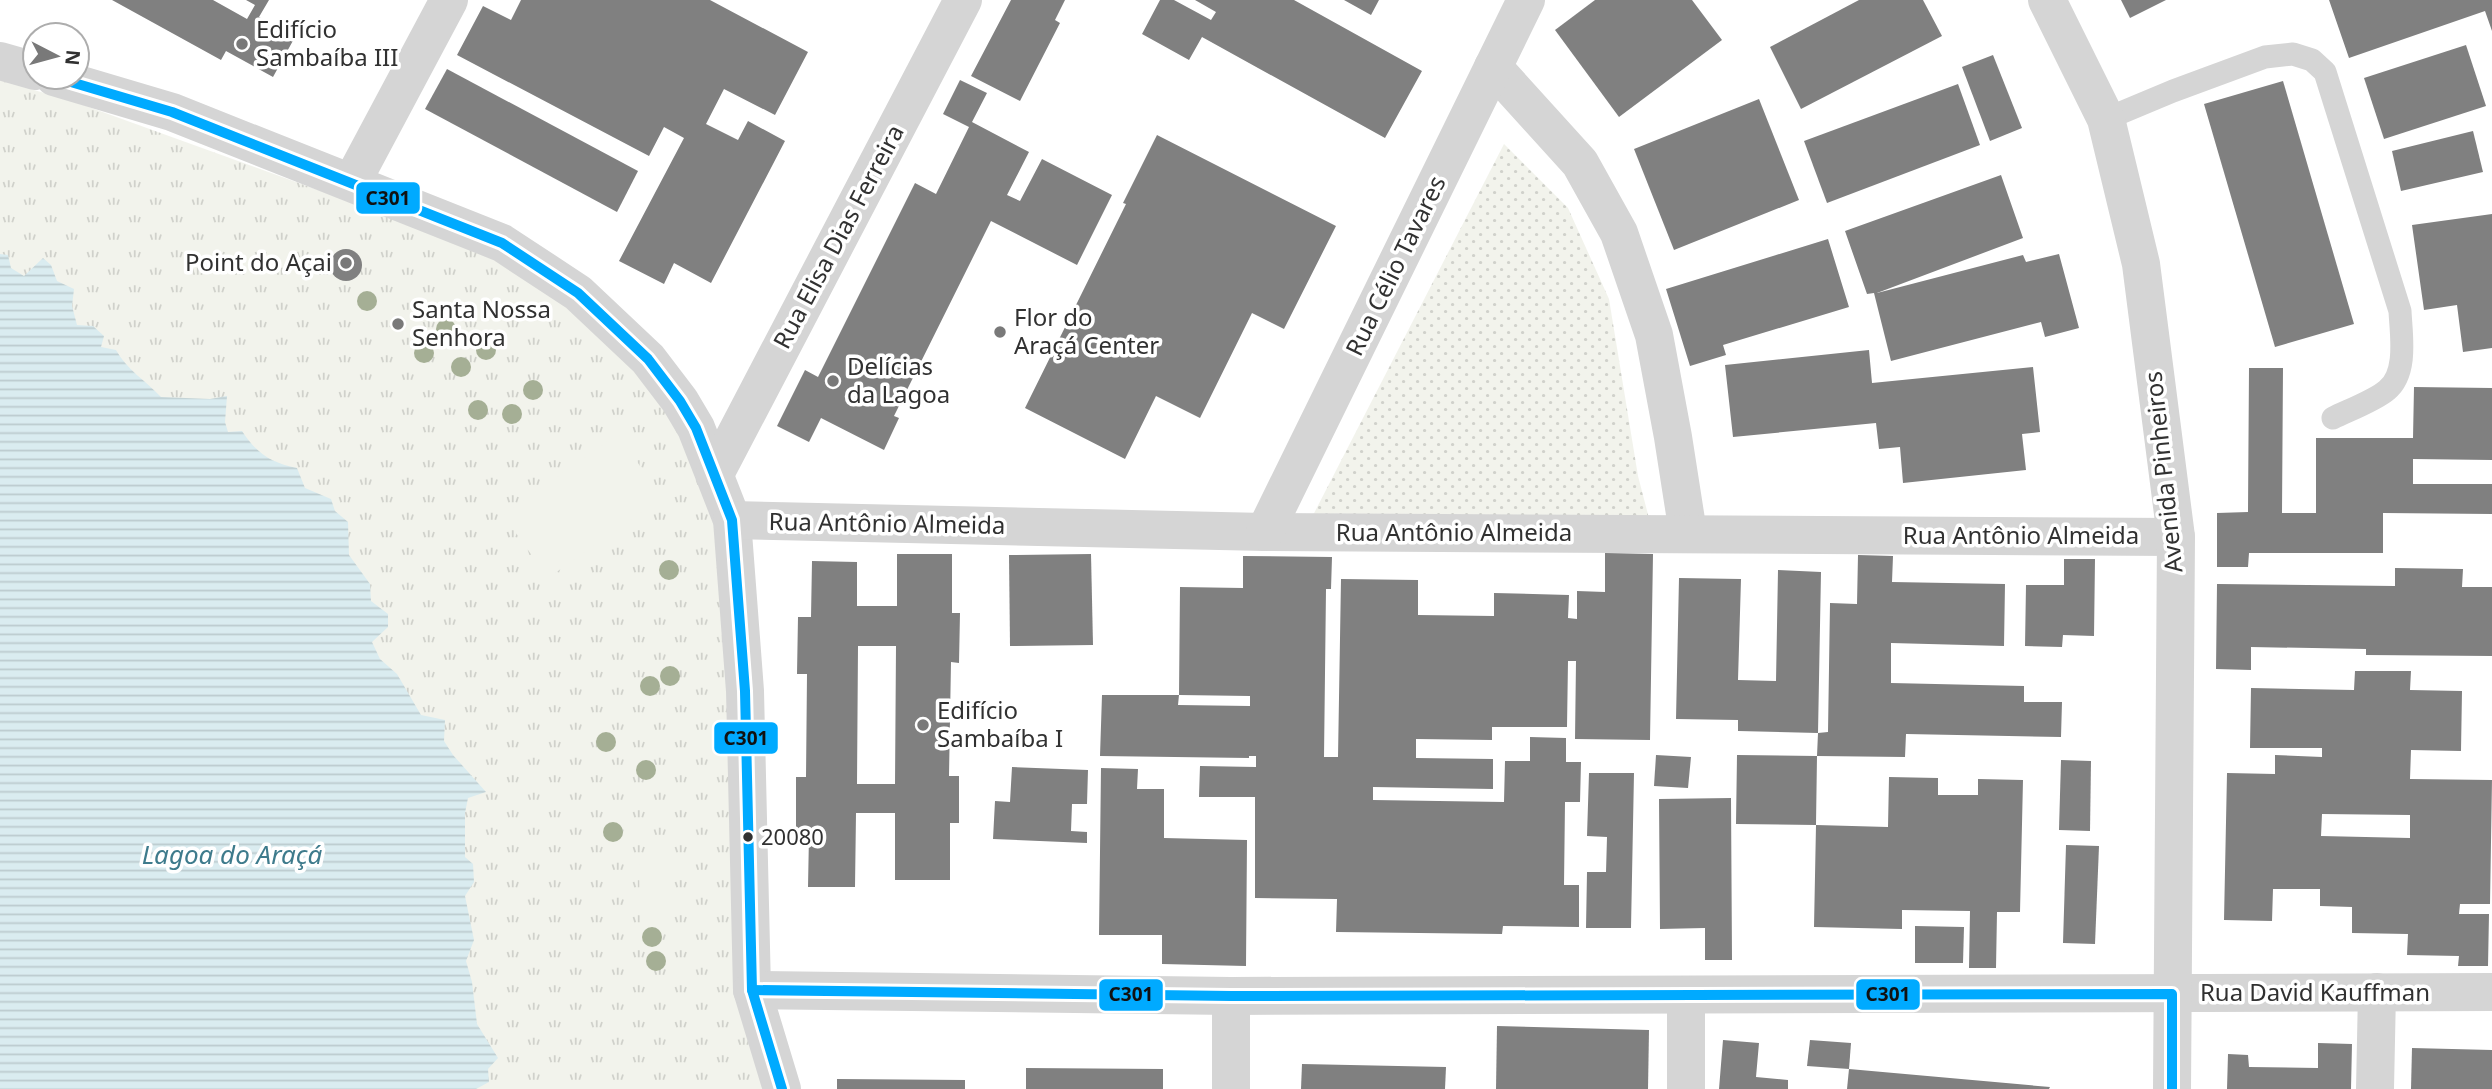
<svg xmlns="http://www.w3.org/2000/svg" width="2492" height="1089" font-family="'Noto Sans',sans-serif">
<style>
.grass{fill:url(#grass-dots)}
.park{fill:url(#park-tufts)}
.pitch{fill:#f2f3ec}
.water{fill:url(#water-rules)}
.building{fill:#808080;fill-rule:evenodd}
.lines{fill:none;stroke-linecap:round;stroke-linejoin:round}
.service{stroke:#d5d5d5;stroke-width:23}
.minor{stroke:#d5d5d5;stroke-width:38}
.tertiary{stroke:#d5d5d5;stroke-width:38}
.bus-1-casing{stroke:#fff;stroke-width:16}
.bus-1{stroke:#0af;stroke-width:10}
.tree{fill:#a5af95}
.poi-dot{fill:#797979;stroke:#fff;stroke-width:2.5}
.bus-dot{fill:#313131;stroke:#fff;stroke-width:2.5}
.labels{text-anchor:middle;stroke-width:7;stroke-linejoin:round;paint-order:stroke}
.bus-label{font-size:22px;fill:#313131;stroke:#fff;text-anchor:start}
.poi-label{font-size:24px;fill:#313131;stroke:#fff;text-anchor:start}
.street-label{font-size:24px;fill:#313131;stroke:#fff}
.water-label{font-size:26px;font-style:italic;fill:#3e7b8c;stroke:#fff}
.line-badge{stroke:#fff;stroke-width:2.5}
.pale-badge-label{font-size:19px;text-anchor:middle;font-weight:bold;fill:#111}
</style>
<defs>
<pattern id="grass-dots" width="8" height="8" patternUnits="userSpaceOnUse" patternTransform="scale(1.75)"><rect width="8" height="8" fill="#f2f3ec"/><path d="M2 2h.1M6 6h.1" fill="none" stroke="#d0d1cb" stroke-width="1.8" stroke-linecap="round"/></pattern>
<pattern id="park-tufts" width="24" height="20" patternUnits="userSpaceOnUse" patternTransform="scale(1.75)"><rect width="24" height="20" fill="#f2f3ec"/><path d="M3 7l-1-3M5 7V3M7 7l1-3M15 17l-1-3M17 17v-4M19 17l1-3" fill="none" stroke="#d0d1cb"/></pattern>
<pattern id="water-rules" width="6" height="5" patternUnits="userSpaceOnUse" patternTransform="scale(1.75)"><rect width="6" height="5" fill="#daecf0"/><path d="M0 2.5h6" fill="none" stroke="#bccbce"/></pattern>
</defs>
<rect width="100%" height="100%" fill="#fff"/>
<polygon class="grass" points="1504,144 1568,208 1609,299 1638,476 1652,530 1309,523"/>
<polygon class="park" points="0,80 75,102 467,244 533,278 640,367 712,488 767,1089 0,1089"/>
<g class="pitch">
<polygon points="618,434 662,498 548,578 503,515"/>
<polygon points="639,853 671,853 672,928 640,928"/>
</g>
<path class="water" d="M0,254L8,255L11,268L24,276L43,258L51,265L57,281L74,289L72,306L77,325L93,326L104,336L101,347L116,350C126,369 146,381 161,397L210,399L227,396L225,422L228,432L242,431C256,453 271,463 297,468L305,488L331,499L335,511L348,522L349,555L370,584L371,601L388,614V627L372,642L380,659L397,674L421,715L445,720L444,741L453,755L486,792L468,798L465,813V857L473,864L474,882L465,896L474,940L466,961L472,982L477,1024L498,1058L488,1069L489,1082L476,1089H0Z"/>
<g class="building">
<polygon points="112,0 213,0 247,19 255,5 246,0 269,0 259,17 295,37 273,77 226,51 221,60"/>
<polygon points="521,0 710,0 808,52 775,115 724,89 706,124 738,140 748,121 785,141 711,283 674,263 664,284 619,261 684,138 664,127 649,156 457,55 483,6 511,20"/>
<polygon points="1011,0 1065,0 1055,20 1060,23 1020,101 971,76"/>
<polygon points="1160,0 1174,0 1211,20 1216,12 1195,0 1294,0 1422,71 1385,138 1202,37 1189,60 1142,34"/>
<polygon points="1344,0 1379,0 1371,15"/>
<polygon points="1595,0 1692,0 1722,40 1619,117 1555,30"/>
<polygon points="1859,0 1923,0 1942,36 1801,109 1770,47"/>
<polygon points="2121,0 2166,0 2130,18"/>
<polygon points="2329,0 2492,0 2492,31 2485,11 2349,58"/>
<polygon points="2466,45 2486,106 2384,139 2364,78"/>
<polygon points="1993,55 2022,128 1990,141 1962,67"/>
<polygon points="447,69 638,171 617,212 425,109"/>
<polygon points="960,80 987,93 972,122 1029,152 1007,195 1020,201 1042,159 1112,195 1077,265 991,221 894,416 899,418 884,450 821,418 809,442 777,426 805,370 818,377 915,183 936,194 969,127 943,114"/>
<polygon points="2283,81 2354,324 2275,347 2204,104"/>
<polygon points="1958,84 1980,145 1827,203 1804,141"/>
<polygon points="1759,99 1799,200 1674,250 1634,149"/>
<polygon points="2473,131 2483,172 2401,191 2392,151"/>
<polygon points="1157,135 1336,226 1284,329 1252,313 1200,418 1156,396 1125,459 1025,408 1126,204 1123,203"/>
<polygon points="2001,175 2023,238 1877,293 2023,255 2026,262 2059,254 2079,328 2045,337 2041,322 1891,361 1874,293 1867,294 1845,231"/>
<polygon points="2492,214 2492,348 2463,352 2457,305 2424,310 2412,225"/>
<polygon points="1828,239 1849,307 1723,345 1726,355 1690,366 1666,289"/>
<circle cx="346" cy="265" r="16"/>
<polygon points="1869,350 1872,383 2033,367 2040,432 2022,434 2026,470 1903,483 1900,447 1879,449 1876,423 1733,437 1725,365"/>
<polygon points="2249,368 2283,368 2282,513 2316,513 2316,438 2413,438 2414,387 2492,388 2492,460 2413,459 2413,484 2492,484 2492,514 2383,513 2383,553 2249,553 2248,567 2217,567 2217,513 2248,512"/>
<polygon points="1605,553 1653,554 1650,740 1575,739 1576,661 1568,661 1567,727 1492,727 1492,740 1416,739 1416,758 1493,759 1493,789 1373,787 1373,800 1504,802 1505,761 1530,761 1530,737 1566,738 1566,762 1581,762 1580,802 1565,802 1564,885 1579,885 1579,927 1503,926 1502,934 1336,932 1337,899 1255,898 1255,797 1199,797 1200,766 1256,767 1256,756 1249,756 1249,758 1100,756 1102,695 1179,695 1178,705 1250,706 1250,696 1179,695 1180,587 1243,588 1243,556 1332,557 1331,589 1326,589 1324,757 1338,757 1341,579 1418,580 1418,615 1494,616 1494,593 1569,595 1568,618 1577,619 1577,591 1605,592"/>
<path d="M897,554H952V613H960L959,663L951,662L949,776H959V823H950V880H895V813H856L855,887H808L809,835L796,836V777H806L807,674H797L798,617H811L812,561L857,562V606H897ZM858,646H896L895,784H857Z"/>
<polygon points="1091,554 1093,645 1010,646 1009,555"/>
<polygon points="1858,555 1893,556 1892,582 2005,584 2004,646 1891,643 1891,683 2024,686 2024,702 2062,702 2061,737 1906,734 1905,757 1817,756 1816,825 1736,824 1737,755 1817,756 1818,733 1738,731 1738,720 1676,719 1679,578 1741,579 1738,680 1776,681 1778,570 1821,572 1818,733 1828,732 1830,603 1857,604"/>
<polygon points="2064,559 2095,559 2094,636 2063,635 2062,647 2025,646 2026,585 2064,585"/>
<polygon points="2395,568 2463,569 2462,587 2492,587 2492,656 2366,655 2366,649 2251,647 2251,670 2216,669 2217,584 2395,586"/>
<path d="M2355,671H2411L2410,690L2462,691L2461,751L2411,750L2410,779L2492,780L2490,904H2460L2459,914H2489L2488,966H2458L2459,956L2407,955L2408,934L2352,933V907L2320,906V889H2273L2272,921L2224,920L2227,773L2275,774V755L2322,757V748H2250L2251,688L2354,690ZM2322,814L2410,815V838L2321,836Z"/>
<polygon points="1656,755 1691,757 1688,788 1654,786"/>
<polygon points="2061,760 2091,761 2090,831 2059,830"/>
<polygon points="1012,767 1088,770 1087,804 1072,804 1071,831 1087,832 1087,843 993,839 995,801 1010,802"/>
<polygon points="1101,768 1138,769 1137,789 1164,789 1164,838 1247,840 1246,966 1162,964 1162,935 1099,935"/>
<polygon points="1589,773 1634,773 1631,928 1586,928 1587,872 1606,872 1607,837 1587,836"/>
<polygon points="1889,777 1938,778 1938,795 1978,795 1978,779 2023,780 2020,912 1997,912 1996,968 1969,968 1970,911 1902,910 1902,929 1814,927 1816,825 1888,827"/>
<polygon points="1731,798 1732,960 1705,960 1705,928 1660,929 1659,799"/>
<polygon points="2066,845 2099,846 2095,944 2063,943"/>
<polygon points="1915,926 1964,927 1963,963 1915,963"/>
<polygon points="1497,1026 1649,1030 1648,1089 1496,1089"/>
<polygon points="1723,1040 1759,1043 1756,1077 1788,1080 1788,1089 1719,1089"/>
<polygon points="1810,1040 1851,1043 1849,1069 1807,1066"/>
<polygon points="2318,1043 2352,1044 2351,1089 2227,1089 2228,1054 2248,1055 2249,1067 2318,1068"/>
<polygon points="2412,1048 2492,1050 2492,1089 2411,1089"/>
<polygon points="1302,1064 1446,1067 1445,1089 1301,1089"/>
<polygon points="1026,1068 1163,1069 1163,1089 1026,1089"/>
<polygon points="1849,1069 2050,1087 2049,1089 1847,1089"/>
<polygon points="837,1079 965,1080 965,1089 837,1089"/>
</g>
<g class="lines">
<path class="service" d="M2106,119L2173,91L2265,57L2293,54L2312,60L2325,72L2400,311C2401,334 2408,373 2387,390C2376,400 2347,411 2333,418"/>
<g class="minor">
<polyline points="0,61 35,71"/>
<polyline points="1493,67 1580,163 1619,233 1654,335 1673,437 1688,533"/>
<polyline points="54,77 172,112 502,243 578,293 648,359 680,401 696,428 732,520 745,691 752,990 782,1089"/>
<polyline points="352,182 449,0"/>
<polyline points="715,474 963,0"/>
<polyline points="732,520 1265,532 2176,537"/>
<polyline points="1265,532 1526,0"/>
<polyline points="752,990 1231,996 2492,992"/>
<polyline points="1231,1089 1231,996"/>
<polyline points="1686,1089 1686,995"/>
<polyline points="2375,1089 2377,992"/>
</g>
<polyline class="tertiary" points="2047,0 2106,119 2141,264 2176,537 2172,1089"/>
<g class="bus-1-casing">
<g id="bus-1">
<polyline points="54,77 172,112 502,243 578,293 648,359 680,401 696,428 732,520 745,691 752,990 782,1089"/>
<polyline points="752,990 1231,996 2172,994 2172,1089"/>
</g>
</g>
<use href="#bus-1" class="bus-1"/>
</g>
<g class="tree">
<circle cx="367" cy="301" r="10"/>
<circle cx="446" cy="329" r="10"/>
<circle cx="486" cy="350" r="10"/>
<circle cx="424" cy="353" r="10"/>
<circle cx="461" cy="367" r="10"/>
<circle cx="533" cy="390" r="10"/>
<circle cx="478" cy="410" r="10"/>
<circle cx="512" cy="414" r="10"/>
<circle cx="669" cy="570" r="10"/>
<circle cx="670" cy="676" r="10"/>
<circle cx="650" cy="686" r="10"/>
<circle cx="606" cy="742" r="10"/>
<circle cx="646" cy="770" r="10"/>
<circle cx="613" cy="832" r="10"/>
<circle cx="652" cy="937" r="10"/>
<circle cx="656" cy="961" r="10"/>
</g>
<g class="poi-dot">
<circle cx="242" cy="44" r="7"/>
<circle cx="346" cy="263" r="7"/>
<circle cx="398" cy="324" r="7"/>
<circle cx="1000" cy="332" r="7"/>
<circle cx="833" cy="381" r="7"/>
<circle cx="923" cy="725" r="7"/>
</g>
<circle class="bus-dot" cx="748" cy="837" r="6"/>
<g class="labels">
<g class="bus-label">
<text x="761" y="845">20080</text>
</g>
<g class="poi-label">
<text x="256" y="38">Edifício<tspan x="256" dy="28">Sambaíba III</tspan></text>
<text x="332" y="271" text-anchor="end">Point do Açai</text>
<text x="412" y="318">Santa Nossa<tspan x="412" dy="28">Senhora</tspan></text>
<text x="1014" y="326">Flor do<tspan x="1014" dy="28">Araçá Center</tspan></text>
<text x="847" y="375">Delícias<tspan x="847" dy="28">da Lagoa</tspan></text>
<text x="937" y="719">Edifício<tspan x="937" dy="28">Sambaíba I</tspan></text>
</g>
<g class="street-label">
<text transform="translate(839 237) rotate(-62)" y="8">Rua Elisa Dias Ferreira</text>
<text transform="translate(1396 266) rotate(-64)" y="8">Rua Célio Tavares</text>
<text transform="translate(2164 472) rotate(-96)" y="8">Avenida Pinheiros</text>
<text transform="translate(887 524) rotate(1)" y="8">Rua Antônio Almeida</text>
<text x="1454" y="541">Rua Antônio Almeida</text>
<text x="2021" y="544">Rua Antônio Almeida</text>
<text x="2315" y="1001">Rua David Kauffman</text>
</g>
<g class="water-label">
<text x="232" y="864">Lagoa do Araçá</text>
</g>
</g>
<g class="line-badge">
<rect x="355" y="181" width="66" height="34" rx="7" fill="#0af"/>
<rect x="713" y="721" width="66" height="34" rx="7" fill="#0af"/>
<rect x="1855" y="978" width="66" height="33" rx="7" fill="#0af"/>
<rect x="1098" y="978" width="66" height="34" rx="7" fill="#0af"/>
</g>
<g class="pale-badge-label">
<text x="388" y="205">C301</text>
<text x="746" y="745">C301</text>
<text x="1888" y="1001">C301</text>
<text x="1131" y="1001">C301</text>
</g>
<g transform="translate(56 56) rotate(96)"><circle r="33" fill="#ffffff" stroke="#adadad" stroke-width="2"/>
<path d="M0-5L12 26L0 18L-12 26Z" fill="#797979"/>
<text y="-10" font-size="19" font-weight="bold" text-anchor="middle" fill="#313131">N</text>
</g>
</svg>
